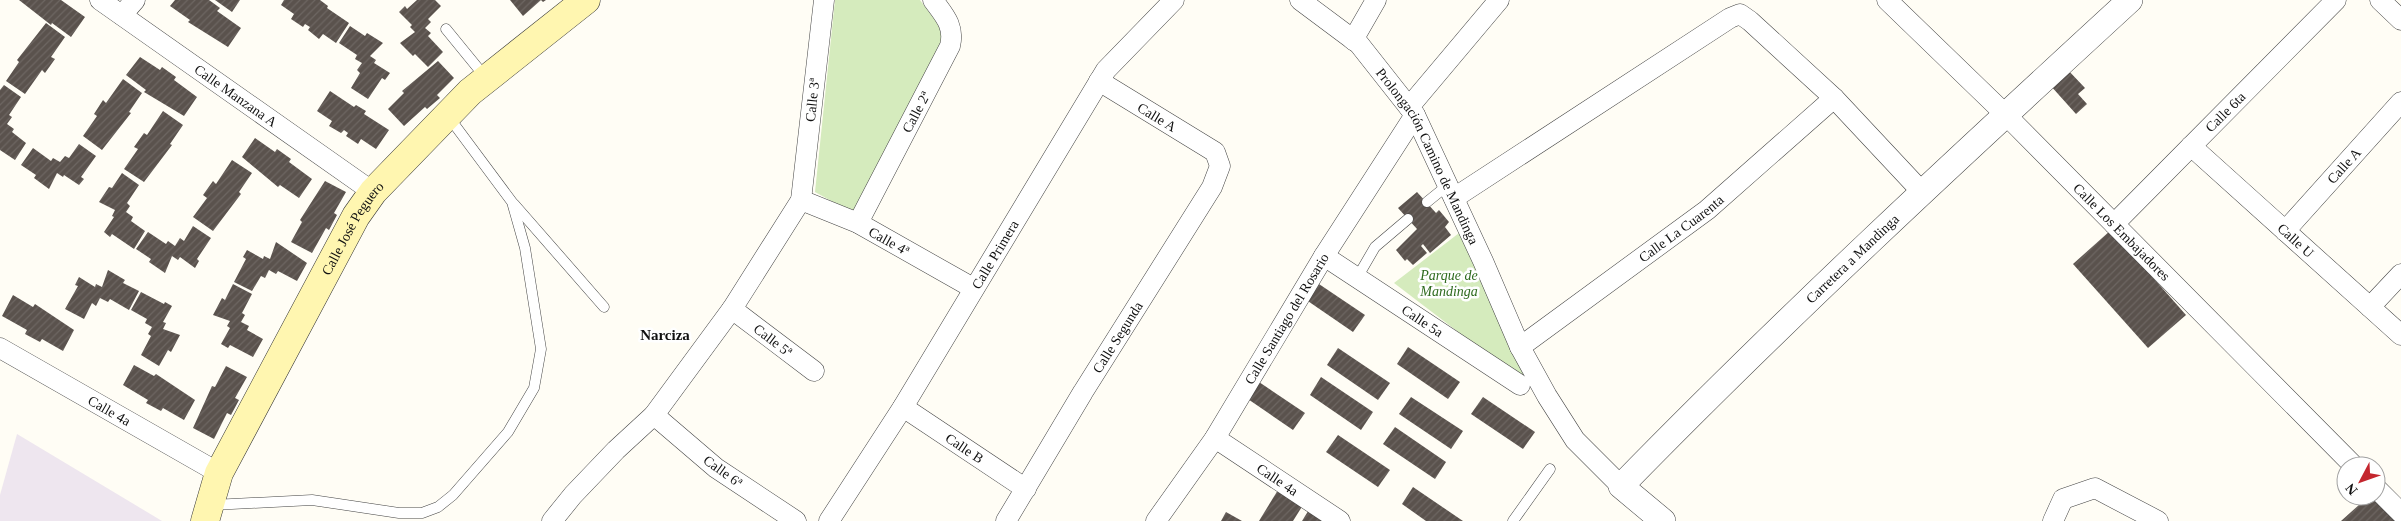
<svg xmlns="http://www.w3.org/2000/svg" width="2401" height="521" font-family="Georgia,serif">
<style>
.industrial{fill:#eee6ef}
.grass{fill:#d5ebbd}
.building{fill:url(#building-hatch)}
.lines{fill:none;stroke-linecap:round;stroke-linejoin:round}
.service-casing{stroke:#444;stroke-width:11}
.minor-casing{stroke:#444;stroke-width:21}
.tertiary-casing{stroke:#444;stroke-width:26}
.secondary-casing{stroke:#333;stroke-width:29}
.service{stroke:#fff;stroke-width:10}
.minor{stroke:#fff;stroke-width:20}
.tertiary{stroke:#fff;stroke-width:25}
.secondary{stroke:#fff6b0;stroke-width:28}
.labels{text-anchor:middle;stroke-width:5;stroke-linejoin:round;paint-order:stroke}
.street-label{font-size:14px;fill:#111;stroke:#fff}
.park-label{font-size:14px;font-style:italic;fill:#2f6b1f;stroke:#fff}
.neighbourhood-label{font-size:15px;font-weight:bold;fill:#111;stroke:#fff}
</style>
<defs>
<pattern id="building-hatch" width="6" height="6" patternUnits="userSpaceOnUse" patternTransform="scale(1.25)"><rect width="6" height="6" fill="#5a524d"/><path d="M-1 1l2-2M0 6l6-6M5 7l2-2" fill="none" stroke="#6d6662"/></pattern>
</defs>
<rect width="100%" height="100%" fill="#fffdf5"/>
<polygon class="industrial" points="17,434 162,521 0,521 0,495"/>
<g class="grass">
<polygon points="835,0 920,0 939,25 943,44 853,213 815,192"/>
<polygon points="1463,230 1529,386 1394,283"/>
</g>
<g class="building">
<polygon points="19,0 61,0 85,17 71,37 52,23 51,25"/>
<polygon points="175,0 209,0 220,8 217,11 241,28 228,47 188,22 190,20 170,6"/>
<polygon points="215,0 240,0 232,12"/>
<polygon points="284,0 320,0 328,6 327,8 349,23 336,43 323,34 319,39 308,30 310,27 305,24 303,27 291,19 294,14 281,5"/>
<polygon points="417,0 435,0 441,6 428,19 431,22 425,28 431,33 428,36 443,52 428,67 415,54 413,56 400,43 415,32 410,27 412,25 399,12 405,6 407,9"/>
<polygon points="510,0 546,0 543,2 541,0 523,16"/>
<polygon points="46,23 65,37 51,57 55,59 45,73 42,70 25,94 6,81 19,62 17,60"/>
<polygon points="350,26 365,36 367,33 383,43 370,56 376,60 374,63 390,73 385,80 382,78 368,99 351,88 360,73 357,70 362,63 355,59 357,55 339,43"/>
<polygon points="140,57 160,70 162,67 176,77 174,80 197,97 184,116 144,92 146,90 126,75"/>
<polygon points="438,61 454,78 437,95 440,98 427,109 425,107 404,126 388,109 404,93 402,91"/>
<polygon points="2067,69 2085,88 2078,94 2087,104 2076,114 2050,85"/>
<polygon points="123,79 142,93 129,112 131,113 102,150 83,136 97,116 94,114 103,100 106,103"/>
<polygon points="4,85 21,97 9,115 12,117 7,124 14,129 12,132 26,143 15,160 0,150 0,90"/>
<polygon points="330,91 354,107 356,105 366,111 364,114 389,130 376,149 361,139 358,144 346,136 348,133 344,130 341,133 329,126 332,121 317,111"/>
<polygon points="163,111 183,125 170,144 172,145 144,182 124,169 138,149 134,147 144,133 147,135"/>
<polygon points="255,138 275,152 277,149 291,159 289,162 312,179 299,198 280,185 278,187 242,157"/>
<polygon points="79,144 96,156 81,177 84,179 79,185 64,175 63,177 57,173 49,189 34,178 36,175 21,165 33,148 51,161 53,158 60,162 65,156 69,158"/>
<polygon points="232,160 252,173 239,192 241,194 213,231 193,217 207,198 203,195 213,181 216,184"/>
<polygon points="122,173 139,185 127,203 130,206 126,212 133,217 131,221 145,231 134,249 112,234 110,237 104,232 114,217 112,216 115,210 99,202 109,187 112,188"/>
<polygon points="325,181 346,192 334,213 337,215 329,230 326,228 312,253 291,242 302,222 300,220"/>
<polygon points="1417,192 1436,213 1439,210 1449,222 1445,227 1451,235 1430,253 1423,244 1421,246 1427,253 1413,265 1407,259 1405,261 1396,250 1417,229 1398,208"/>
<polygon points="193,226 211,238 197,259 199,261 195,268 180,257 178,260 172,256 165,273 149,262 151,259 136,249 148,232 166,244 168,241 175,246 180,238 184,241"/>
<polygon points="2111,230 2186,315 2148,348 2073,264"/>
<polygon points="276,242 307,263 297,281 278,271 276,274 269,270 265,278 261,276 252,291 234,282 246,259 243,257 247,250 263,259 264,256 270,259"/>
<polygon points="108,270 125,280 123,283 139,291 129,310 110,299 108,302 100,298 96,306 92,303 84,319 65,309 78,286 75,285 79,277 95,287 96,284 102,287"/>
<polygon points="1313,280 1365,315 1353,332 1302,297"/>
<polygon points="233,284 252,294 242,313 245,315 241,322 249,326 247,330 263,339 253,357 230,345 228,348 221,344 230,328 227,326 230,321 213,315 222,298 225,300"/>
<polygon points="141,292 164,304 165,302 172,306 163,322 166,323 163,329 180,335 171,352 168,350 159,366 141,355 151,336 148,334 152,327 145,323 147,319 131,310"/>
<polygon points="13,295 33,307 35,304 74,330 63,351 42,339 40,342 25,334 27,330 2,316"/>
<polygon points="1408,347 1460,382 1448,399 1397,364"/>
<polygon points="1338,348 1390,383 1378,400 1327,365"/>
<polygon points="134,365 154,376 156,374 195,400 184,420 163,408 161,411 146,403 148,400 123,385"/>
<polygon points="226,366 247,377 235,398 239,400 231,415 227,413 214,439 193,428 212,386 215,387"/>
<polygon points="1321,377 1373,412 1361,430 1310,395"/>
<polygon points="1253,378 1305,413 1293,430 1242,395"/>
<polygon points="1411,397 1463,431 1451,449 1399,414"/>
<polygon points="1483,397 1535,432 1523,449 1471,414"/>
<polygon points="1395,427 1446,462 1435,479 1383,444"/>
<polygon points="1338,435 1390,470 1378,487 1326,452"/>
<polygon points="1413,487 1463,521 1426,521 1402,504"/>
<polygon points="1278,490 1303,505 1293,521 1259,521"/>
<polygon points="2369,496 2376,496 2398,521 2341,521"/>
<polygon points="1310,508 1329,521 1302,521"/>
<polygon points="1226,512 1242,521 1221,521"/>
</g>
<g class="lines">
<g class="service-casing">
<g id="service">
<polyline points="446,29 486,78"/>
<polyline points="1427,202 1448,185"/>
<polyline points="514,204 604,307"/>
<polyline points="1357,278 1375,247 1408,219"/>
<polyline points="212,505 312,500 399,513 422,513 438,507 453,495 508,432 534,388 541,349 525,248 512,202 448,116"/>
<polyline points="1513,521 1550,469"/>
</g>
</g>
<g class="minor-casing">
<g id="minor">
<path id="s1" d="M100,0L373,192"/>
<path id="s2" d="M1300,0L1359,44L1415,115L1483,261L1520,347L1547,396L1575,440L1621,486"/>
<path id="s3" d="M1887,0L2005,114L2354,466"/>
<polyline points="2380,0 2401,20"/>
<polyline points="122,15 135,0"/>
<polyline points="1353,40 1376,0"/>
<polyline points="1409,107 1499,0"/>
<path id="s4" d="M2191,146L2401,335"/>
<polyline points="1454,198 1730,18 1740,14 1750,21 1834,98 1922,192"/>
<polyline points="801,200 858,223 973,288"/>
<path d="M858,223L950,46C955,26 944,15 933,0"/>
<path id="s5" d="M2114,224L2336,0"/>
<path id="s6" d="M2285,231L2401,102"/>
<path id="s7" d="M1324,256L1520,385"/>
<polyline points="2370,307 2401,274"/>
<polyline points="732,309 814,371"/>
<path id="s8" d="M1520,347L1707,210L1834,98"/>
<path id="s9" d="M0,348L219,473"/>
<path id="s10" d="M903,407L1026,489"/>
<polyline points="654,415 716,468 796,521"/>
<path id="s11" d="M1215,438L1340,521"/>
<polyline points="2376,488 2401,513"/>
<polyline points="552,521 573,495 616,450 654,415 732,309 801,200 824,0"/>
<path id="s12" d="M829,521L903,407L1106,70L1174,0"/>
<path id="s13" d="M1006,521L1083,392L1212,187L1220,166L1215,152L1099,81"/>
<path id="s14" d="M1156,521L1215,438L1324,256L1415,115"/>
<polyline points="2053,521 2063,499 2095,488 2158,521"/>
</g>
</g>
<g class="tertiary-casing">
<g id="tertiary">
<path id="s15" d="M1663,521L1621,486C1785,318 1957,159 2130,0"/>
</g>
</g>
<g class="secondary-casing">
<g id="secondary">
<path id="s16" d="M205,521L219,473L356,216L373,192L470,92L586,0"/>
</g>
</g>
<use href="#service" class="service"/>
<use href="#minor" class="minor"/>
<use href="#tertiary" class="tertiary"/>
<use href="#secondary" class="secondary"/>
</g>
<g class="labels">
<g class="street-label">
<text dy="5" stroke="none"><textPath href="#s1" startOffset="166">Calle Manzana A</textPath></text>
<text transform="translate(812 100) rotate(-84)" y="5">Calle 3ª</text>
<text transform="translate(916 112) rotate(-62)" y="5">Calle 2ª</text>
<text dy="5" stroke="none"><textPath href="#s5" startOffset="158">Calle 6ta</textPath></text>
<text transform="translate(1157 117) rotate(31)" y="5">Calle A</text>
<text dy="5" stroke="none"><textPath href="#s2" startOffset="206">Prolongación Camino de Mandinga</textPath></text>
<text dy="5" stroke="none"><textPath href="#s6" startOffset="88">Calle A</textPath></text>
<text dy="5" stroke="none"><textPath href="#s8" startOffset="200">Calle La Cuarenta</textPath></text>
<text dy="5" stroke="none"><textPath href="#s16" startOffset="329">Calle José Peguero</textPath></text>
<text dy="5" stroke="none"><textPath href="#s3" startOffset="330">Calle Los Embajadores</textPath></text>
<text transform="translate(889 241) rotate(29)" y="5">Calle 4ª</text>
<text dy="5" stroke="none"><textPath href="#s4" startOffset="141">Calle U</textPath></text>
<text dy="5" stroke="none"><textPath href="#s12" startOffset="314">Calle Primera</textPath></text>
<text dy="5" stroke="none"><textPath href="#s15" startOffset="379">Carretera a Mandinga</textPath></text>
<text dy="5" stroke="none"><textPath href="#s14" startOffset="241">Calle Santiago del Rosario</textPath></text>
<text dy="5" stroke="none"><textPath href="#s7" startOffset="118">Calle 5a</textPath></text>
<text dy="5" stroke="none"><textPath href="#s13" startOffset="215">Calle Segunda</textPath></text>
<text transform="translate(773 340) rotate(37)" y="5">Calle 5ª</text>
<text dy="5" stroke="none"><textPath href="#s9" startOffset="126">Calle 4a</textPath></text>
<text dy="5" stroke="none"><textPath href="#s10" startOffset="74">Calle B</textPath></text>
<text transform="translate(723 471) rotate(36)" y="5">Calle 6ª</text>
<text dy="5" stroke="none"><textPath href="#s11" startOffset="75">Calle 4a</textPath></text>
</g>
<g class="park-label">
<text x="1449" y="280">Parque de<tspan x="1449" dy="16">Mandinga</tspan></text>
</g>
<g class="neighbourhood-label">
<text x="665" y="340">Narciza</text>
</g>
</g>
<g transform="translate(2361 481) rotate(229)"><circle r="24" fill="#ffffff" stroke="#a0a0a0"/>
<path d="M0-4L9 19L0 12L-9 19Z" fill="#c4262e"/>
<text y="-8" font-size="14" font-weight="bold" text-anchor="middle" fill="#111111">N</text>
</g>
</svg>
